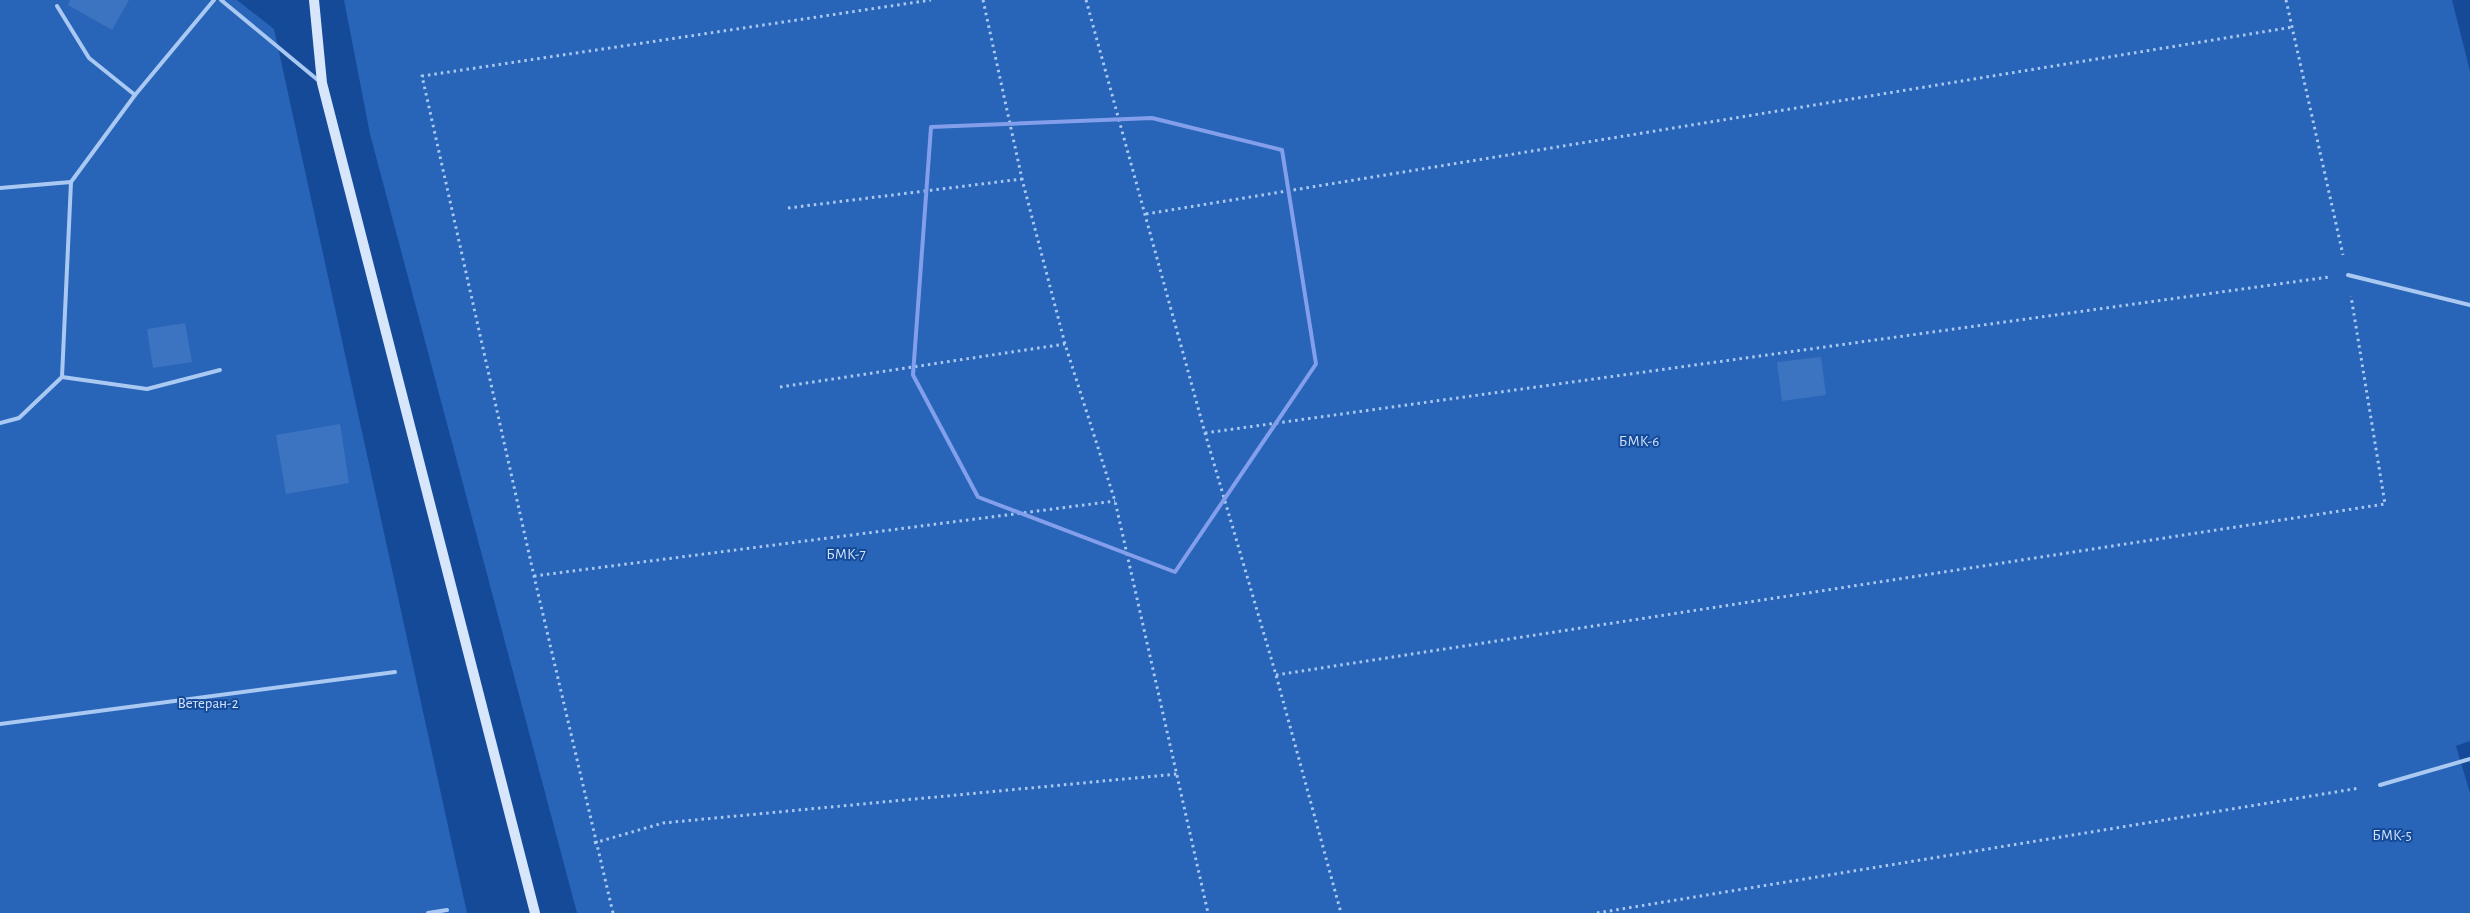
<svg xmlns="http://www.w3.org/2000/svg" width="2470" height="913" font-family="'Alegreya Sans',sans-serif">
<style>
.green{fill:#2864b7}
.building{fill:#3d74c1}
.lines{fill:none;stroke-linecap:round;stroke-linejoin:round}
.path{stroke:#a9c8f2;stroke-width:3;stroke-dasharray:2.5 4;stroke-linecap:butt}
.lane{stroke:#a9c8f2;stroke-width:4}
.secondary{stroke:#d8e6fc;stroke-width:10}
.marked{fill:none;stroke:#839eea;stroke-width:4;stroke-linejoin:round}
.labels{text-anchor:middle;stroke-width:4;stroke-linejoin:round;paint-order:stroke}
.park-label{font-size:15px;fill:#d1e3fd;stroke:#154a99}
</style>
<rect width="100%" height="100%" fill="#154a99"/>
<g class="green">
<polygon points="0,0 237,0 274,29 467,913 0,913"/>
<polygon points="344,0 2452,0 2470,71 2470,741 2456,746 2470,793 2470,913 577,913 370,134"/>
</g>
<g class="building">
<polygon points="70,0 129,0 112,30 68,5"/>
<polygon points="185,323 192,362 153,368 147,329"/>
<polygon points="1821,357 1826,395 1782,401 1777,362"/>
<polygon points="340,424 349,483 286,494 276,435"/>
</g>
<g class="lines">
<g class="path">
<polyline points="983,0 1022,179 1065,344 1115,501 1208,913"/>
<polyline points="1086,0 1205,433 1276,675 1341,913"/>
<polyline points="2286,0 2343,255"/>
<polyline points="788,208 1022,179"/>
<polyline points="1146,214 2293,27"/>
<polyline points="780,387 1065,344"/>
<polyline points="1205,433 2329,277"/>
<polyline points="534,576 1115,501"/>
<polyline points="1276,675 2385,504 2351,296"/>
<polyline points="594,843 663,823 1177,774"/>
<polyline points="613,913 534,576 422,76 931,0"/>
<polyline points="1597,913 2360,788"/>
</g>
<g class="lane">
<polyline points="221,0 319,81"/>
<polyline points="57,6 89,58 135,95"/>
<polyline points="0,188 71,182"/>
<polyline points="2348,275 2470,305"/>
<polyline points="62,377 147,389 220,370"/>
<polyline points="0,423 19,418 62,377 71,182 135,95 214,0"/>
<polyline points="0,724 395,672"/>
<polyline points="2380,785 2470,759"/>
<polyline points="428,913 447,910"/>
</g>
<polyline class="secondary" points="314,0 322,83 535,913"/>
</g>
<path class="marked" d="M1152,118L1282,150L1316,364L1175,572L978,497L913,375L931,127Z"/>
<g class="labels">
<g class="park-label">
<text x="1639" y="446">БМК-6</text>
<text x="846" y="559">БМК-7</text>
<text x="208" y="708">Ветеран-2</text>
<text x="2392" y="840">БМК-5</text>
</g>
</g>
</svg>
